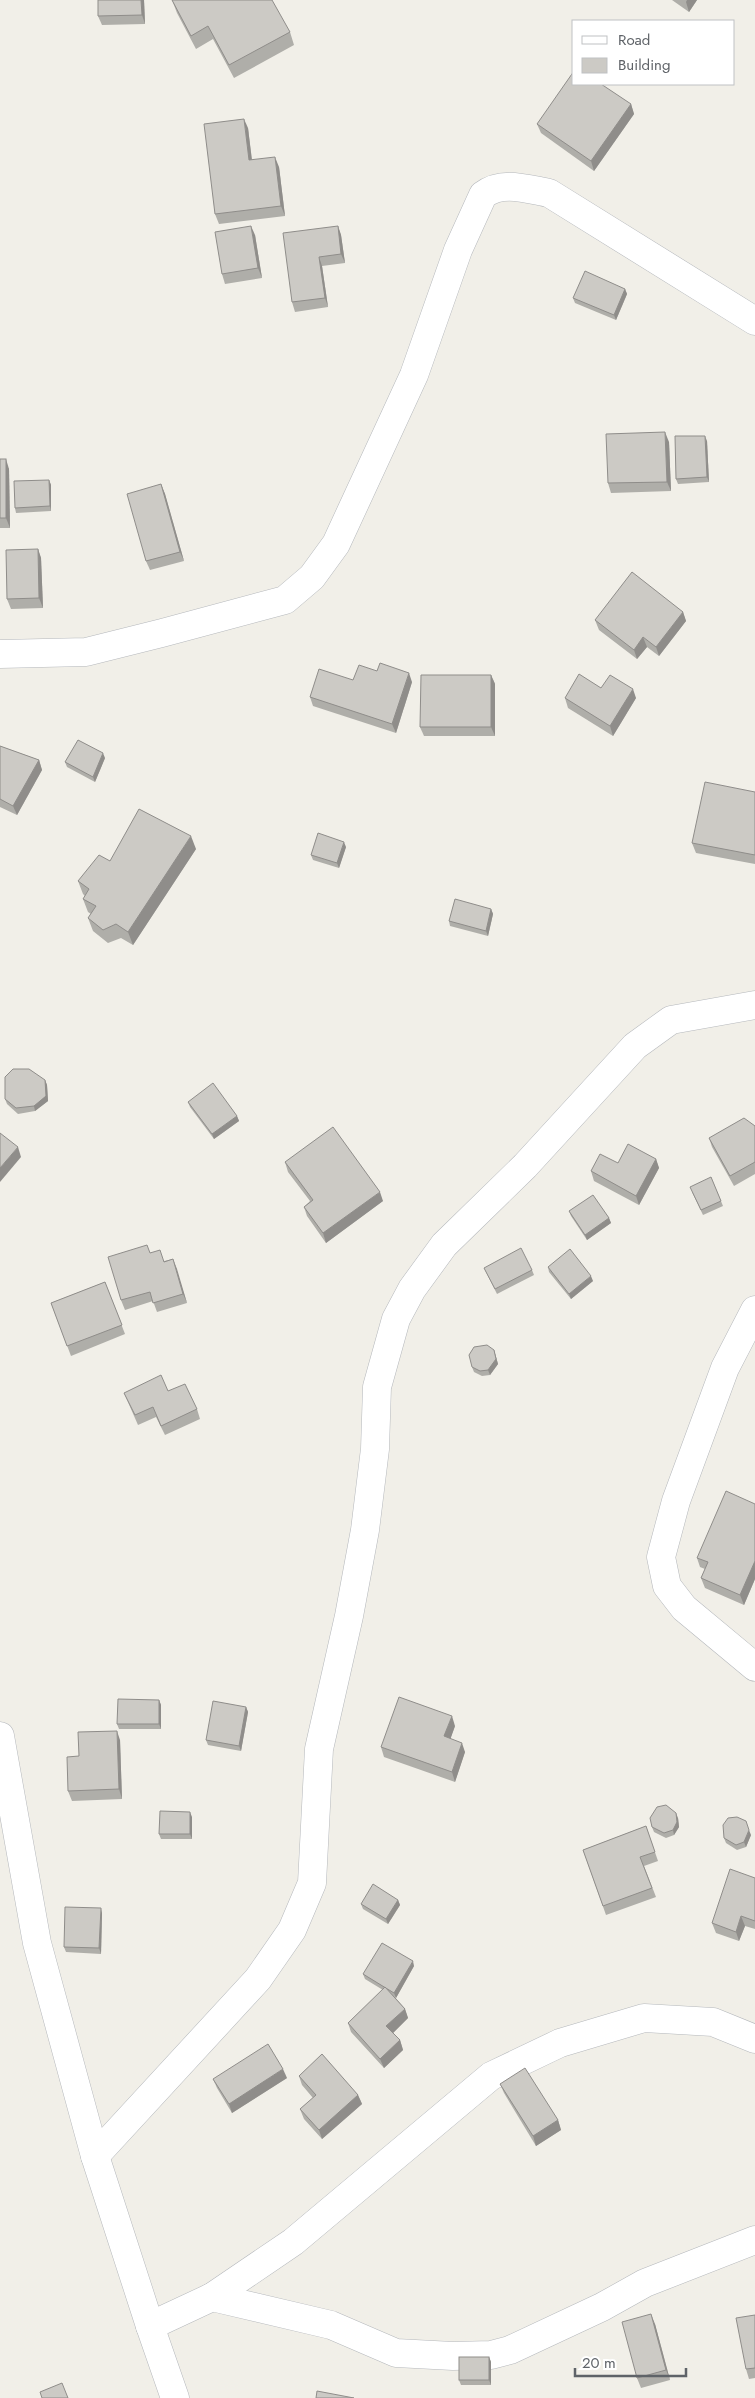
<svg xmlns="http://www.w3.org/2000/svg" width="755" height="2398" font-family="Jost,sans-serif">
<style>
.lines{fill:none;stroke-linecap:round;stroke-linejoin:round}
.minor-casing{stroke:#b5b8bc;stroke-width:29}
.minor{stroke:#fff;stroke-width:28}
.wall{fill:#afaea9}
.shaded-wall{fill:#8f8d8a}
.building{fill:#cccac5;stroke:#8f8d8a}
</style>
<rect width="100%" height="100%" fill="#f1efe8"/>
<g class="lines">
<g class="minor-casing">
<g id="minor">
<path d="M0,654L86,652L162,633L285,600L312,577L336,544L414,375L458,250L483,195C502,180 527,189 549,193L755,321"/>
<polyline points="755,1310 725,1368 676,1501 661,1557 667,1586 684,1608 755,1667"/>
<polyline points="0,1736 37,1943 95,2156 150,2326 175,2398"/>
<polyline points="95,2156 258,1979 292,1930 312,1883 319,1749 349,1616 365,1530 375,1449 377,1387 396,1319 412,1289 444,1245 525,1166 635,1046 671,1020 755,1005"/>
<polyline points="212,2297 331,2325 396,2353 453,2356 491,2355 510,2350 602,2307 645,2283 755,2240"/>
<polyline points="150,2326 212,2297 293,2242 491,2076 560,2043 644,2018 713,2022 755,2039"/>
</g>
</g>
<use href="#minor" class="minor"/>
</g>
<g class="wall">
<polygon points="144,0 145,24 102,25 98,16"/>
<polygon points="172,0 290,32 294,45 234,78 213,39 196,49 177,13"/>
<polygon points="672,0 697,0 689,12"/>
<polygon points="631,104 634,114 594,171 541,133 537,124"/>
<polygon points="248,128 252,160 279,167 285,216 219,224 215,214"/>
<polygon points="338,226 341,235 345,263 322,266 328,307 295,312 292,302"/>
<polygon points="255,235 262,278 225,284 222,274"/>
<polygon points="625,289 627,294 616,320 575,303 573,298"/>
<polygon points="707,441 709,482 678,484 676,479"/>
<polygon points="669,442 671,491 611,493 608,483"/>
<polygon points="0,459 9,469 10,528 0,528"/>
<polygon points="49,480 51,485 51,511 16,513 15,508"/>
<polygon points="161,484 165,494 184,561 150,570 146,561"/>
<polygon points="38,549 41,558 43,608 11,609 7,599"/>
<polygon points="683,612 686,621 659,656 647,647 637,659 599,630 595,620"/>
<polygon points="491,675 495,684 495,736 424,736 420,727"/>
<polygon points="353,680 412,682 396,733 313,706 310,697"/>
<polygon points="601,688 636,698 613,736 568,708 565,698"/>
<polygon points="0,746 39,760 42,770 17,815 0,807"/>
<polygon points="105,758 95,782 67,767 65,762"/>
<polygon points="755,792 755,864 696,853 692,843"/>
<polygon points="346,847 339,868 313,860 311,855"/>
<polygon points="196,849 133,945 121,938 108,943 93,931 88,918 91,914 88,912 83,899 85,896 83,894 78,881 110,861"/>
<polygon points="491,909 493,914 488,936 450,926 449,921"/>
<polygon points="45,1080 47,1085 48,1101 35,1111 18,1114 7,1104 5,1099"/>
<polygon points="188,1102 237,1116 239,1121 214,1139 190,1107"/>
<polygon points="755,1126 755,1174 734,1186 712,1147 709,1138"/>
<polygon points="656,1159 659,1168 639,1205 594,1181 591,1171 618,1163"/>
<polygon points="285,1162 383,1201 326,1243 307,1216 304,1207 310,1201 288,1172"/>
<polygon points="711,1177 723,1206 703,1215 692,1192"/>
<polygon points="569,1211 609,1218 611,1223 587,1240 571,1216"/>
<polygon points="150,1253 164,1261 173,1259 187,1303 157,1312 153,1301 125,1310 121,1300"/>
<polygon points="548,1267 593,1281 571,1299 549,1272"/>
<polygon points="484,1268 532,1270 534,1275 497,1294"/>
<polygon points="105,1282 125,1334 71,1356 51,1303"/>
<polygon points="494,1350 498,1364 490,1375 482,1376 474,1372 472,1367"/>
<polygon points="124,1393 197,1409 200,1419 165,1435 156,1417 138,1425"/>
<polygon points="755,1504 755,1579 744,1605 705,1588 701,1578 705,1569 700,1567 697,1558"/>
<polygon points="159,1700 161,1705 161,1729 119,1729 117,1724"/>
<polygon points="246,1707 248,1712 241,1751 208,1745 206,1740"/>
<polygon points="455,1726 450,1739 465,1752 455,1782 384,1757 381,1747"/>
<polygon points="120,1740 122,1799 72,1801 68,1791 79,1756"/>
<polygon points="192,1817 192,1839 161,1839 159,1834"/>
<polygon points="678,1818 679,1827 674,1835 666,1838 654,1832 652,1827"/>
<polygon points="646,1826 658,1861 644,1866 656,1897 606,1915 583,1850"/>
<polygon points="751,1835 746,1847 737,1850 726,1843 724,1838"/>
<polygon points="755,1878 755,1929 745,1926 739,1941 716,1933 712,1923"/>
<polygon points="398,1900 400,1905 388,1924 363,1909 361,1904"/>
<polygon points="102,1913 101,1954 66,1952 64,1947"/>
<polygon points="414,1966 396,1998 394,1996 405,2009 408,2018 393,2033 400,2040 403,2050 384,2068 351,2032 348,2023 383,1990 365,1979 363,1974"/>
<polygon points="299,2076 358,2095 362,2104 322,2139 304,2119 300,2109 313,2098 302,2085"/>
<polygon points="287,2078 232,2113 217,2088 213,2079"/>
<polygon points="500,2084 558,2120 561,2130 536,2146 504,2093"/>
<polygon points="755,2315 755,2378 749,2379 746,2369"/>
<polygon points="655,2324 670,2380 641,2388 637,2378"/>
<polygon points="489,2357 491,2362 491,2385 461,2385 459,2380"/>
</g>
<g class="shaded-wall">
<polygon points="141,0 144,0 145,24 142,15"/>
<polygon points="687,0 697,0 689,12 686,2"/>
<polygon points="631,104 634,114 594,171 591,161"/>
<polygon points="244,119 248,128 253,170 249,160"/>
<polygon points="275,157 279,167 285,216 281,206"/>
<polygon points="251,226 255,235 262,278 258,268"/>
<polygon points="338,226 341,235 345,263 341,254"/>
<polygon points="319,257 322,266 328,307 325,298"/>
<polygon points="625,289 627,294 616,320 614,315"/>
<polygon points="665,432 669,442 671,491 667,482"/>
<polygon points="705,436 707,441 709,482 707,477"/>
<polygon points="6,459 9,469 10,528 6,518"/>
<polygon points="49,480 51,485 51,511 50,506"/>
<polygon points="161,484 165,494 184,561 180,552"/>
<polygon points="38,549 41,558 43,608 39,598"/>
<polygon points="683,612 686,621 659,656 656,647"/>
<polygon points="643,637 647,647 637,659 634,650"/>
<polygon points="409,673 412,682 396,733 392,724"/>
<polygon points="491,675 495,684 495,736 491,727"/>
<polygon points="633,689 636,698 613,736 610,726"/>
<polygon points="103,753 105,758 95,782 93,777"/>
<polygon points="39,760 42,770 17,815 13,806"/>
<polygon points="191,836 196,849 133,945 128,932"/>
<polygon points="344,842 346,847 339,868 337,863"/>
<polygon points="491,909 493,914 488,936 486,931"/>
<polygon points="45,1080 47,1085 48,1101 35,1111 34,1106"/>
<polygon points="237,1116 239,1121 214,1139 212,1134"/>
<polygon points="18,1147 21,1157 0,1182 0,1168"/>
<polygon points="656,1159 659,1168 639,1205 636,1196"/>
<polygon points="380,1192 383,1201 326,1243 323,1233"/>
<polygon points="609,1218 611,1223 587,1240 585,1235"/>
<polygon points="173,1259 177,1269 187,1303 183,1294"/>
<polygon points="591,1276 593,1281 571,1299 569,1294"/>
<polygon points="494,1350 498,1364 490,1375 488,1370"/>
<polygon points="755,1561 755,1579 744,1605 740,1595"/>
<polygon points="159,1700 161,1705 161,1729 159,1724"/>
<polygon points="246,1707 248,1712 241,1751 239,1746"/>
<polygon points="452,1716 455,1726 448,1746 444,1736"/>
<polygon points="117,1731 120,1740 122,1799 119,1789"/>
<polygon points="462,1743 465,1752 455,1782 452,1772"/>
<polygon points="190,1812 192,1817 192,1839 190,1834"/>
<polygon points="676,1813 678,1818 679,1827 674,1835 673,1830"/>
<polygon points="749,1830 751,1835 746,1847 744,1842"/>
<polygon points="398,1900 400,1905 388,1924 386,1919"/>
<polygon points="101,1908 102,1913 101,1954 99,1948"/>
<polygon points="741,1916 745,1926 739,1941 736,1932"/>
<polygon points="413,1961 414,1966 396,1998 394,1993"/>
<polygon points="405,2009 408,2018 390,2036 386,2026"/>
<polygon points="400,2040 403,2050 384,2068 380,2059"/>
<polygon points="283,2069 287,2078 232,2113 229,2104"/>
<polygon points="358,2095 362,2104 322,2139 319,2130"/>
<polygon points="558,2120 561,2130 536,2146 533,2136"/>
<polygon points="651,2314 655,2324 670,2380 666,2370"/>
<polygon points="489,2357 491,2362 491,2385 489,2380"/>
</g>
<g class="building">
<polygon points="98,0 141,0 142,15 98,16"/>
<polygon points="172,0 272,0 290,32 229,65 208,26 191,36"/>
<polygon points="574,71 574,84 601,84 631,104 591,161 537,124"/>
<polygon points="244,119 249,160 275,157 281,206 215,214 204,124"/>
<polygon points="251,226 258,268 222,274 215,232"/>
<polygon points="338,226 341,254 319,257 325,298 292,302 283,233"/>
<polygon points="585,271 625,289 614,315 573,298"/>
<polygon points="665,432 667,482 608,483 606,434"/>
<polygon points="675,436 705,436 707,477 676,479"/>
<rect x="0" y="459" width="6" height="59"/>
<polygon points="49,480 50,506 15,508 14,481"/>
<polygon points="161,484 180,552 146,561 127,494"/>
<polygon points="38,549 39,598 7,599 6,550"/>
<polygon points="632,572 683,612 656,647 643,637 634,650 595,620"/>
<polygon points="380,663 409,673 392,724 310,697 319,669 353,680 359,665 377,671"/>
<polygon points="579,674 601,688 610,675 633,689 610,726 565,698"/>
<polygon points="421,675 491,675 491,727 420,727"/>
<polygon points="78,740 103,753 93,777 65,762"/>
<polygon points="0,746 39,760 13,806 0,799"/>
<polygon points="705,782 755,792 755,855 692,843"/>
<polygon points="139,809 191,836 128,932 116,924 103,930 88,918 96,906 83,899 89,889 78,881 99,855 110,861"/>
<polygon points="318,833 344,842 337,863 311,855"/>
<polygon points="455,899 491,909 486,931 449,921"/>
<polygon points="13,1069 29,1069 45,1080 46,1096 34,1106 16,1108 5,1099 5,1077"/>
<polygon points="213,1083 237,1116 212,1134 188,1102"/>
<polygon points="744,1118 755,1126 755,1162 730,1176 709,1138"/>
<polygon points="333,1127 380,1192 323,1233 304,1207 313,1200 285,1162"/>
<polygon points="0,1133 18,1147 0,1168"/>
<polygon points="628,1144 656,1159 636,1196 591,1171 600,1154 618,1163"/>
<polygon points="711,1177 721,1201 701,1210 690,1187"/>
<polygon points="593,1195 609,1218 585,1235 569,1211"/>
<polygon points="147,1245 150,1253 160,1250 164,1262 173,1259 183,1294 153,1303 150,1292 121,1300 108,1257"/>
<polygon points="521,1248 532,1270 495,1289 484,1268"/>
<polygon points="570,1249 591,1276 569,1294 548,1267"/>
<polygon points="105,1282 122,1325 67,1346 51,1303"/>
<polygon points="487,1345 494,1350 496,1359 488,1370 480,1371 472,1367 469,1355 474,1347"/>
<polygon points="161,1375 168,1391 185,1384 197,1409 161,1426 153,1407 135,1415 124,1393"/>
<polygon points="726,1491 755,1504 755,1561 740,1595 701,1578 708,1562 697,1558"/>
<polygon points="399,1697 452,1716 444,1736 462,1743 452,1772 381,1747"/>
<polygon points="118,1699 159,1700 159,1724 117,1724"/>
<polygon points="213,1701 246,1707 239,1746 206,1740"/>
<polygon points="117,1731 119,1789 68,1791 67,1757 79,1756 78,1732"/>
<polygon points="666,1805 676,1813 677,1822 673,1830 664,1833 652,1827 650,1818 657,1807"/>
<polygon points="160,1811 190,1812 190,1834 159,1834"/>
<polygon points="737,1817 746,1821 749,1830 744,1842 736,1845 724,1838 723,1825 728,1818"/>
<polygon points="646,1826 655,1852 640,1857 652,1888 603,1906 583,1850"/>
<polygon points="730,1869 755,1878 755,1921 741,1916 736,1932 712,1923"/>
<polygon points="373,1884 398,1900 386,1919 361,1904"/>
<polygon points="65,1907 101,1908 99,1948 64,1947"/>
<polygon points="382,1943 413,1961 394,1993 363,1974"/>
<polygon points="385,1987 405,2009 386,2026 400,2040 380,2059 348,2023"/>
<polygon points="268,2044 283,2069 229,2104 213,2079"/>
<polygon points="322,2054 358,2095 319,2130 300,2109 316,2095 299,2076"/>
<polygon points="525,2068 558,2120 533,2136 500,2084"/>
<polygon points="651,2314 666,2370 637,2378 622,2322"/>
<polygon points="755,2315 755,2368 746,2369 736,2318"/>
<rect x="459" y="2357" width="30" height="23"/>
<polygon points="62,2383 68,2398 42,2398 40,2392"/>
<polygon points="317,2391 354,2398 316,2398"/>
</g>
<rect x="572" y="20" width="162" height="65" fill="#ffffff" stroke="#bfc1c3"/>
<rect x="582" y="36" width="25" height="8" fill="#ffffff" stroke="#bfc1c3"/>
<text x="618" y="45" font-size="15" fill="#5f6368">Road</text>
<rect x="582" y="58" width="25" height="15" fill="#cccac5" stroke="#bfc1c3"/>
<text x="618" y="70" font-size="15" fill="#5f6368">Building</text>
<path d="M575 2368v8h111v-8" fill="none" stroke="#5f6368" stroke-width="2.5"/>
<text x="582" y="2368" font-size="15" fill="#5f6368" stroke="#ffffff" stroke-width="4" paint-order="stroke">20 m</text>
</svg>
